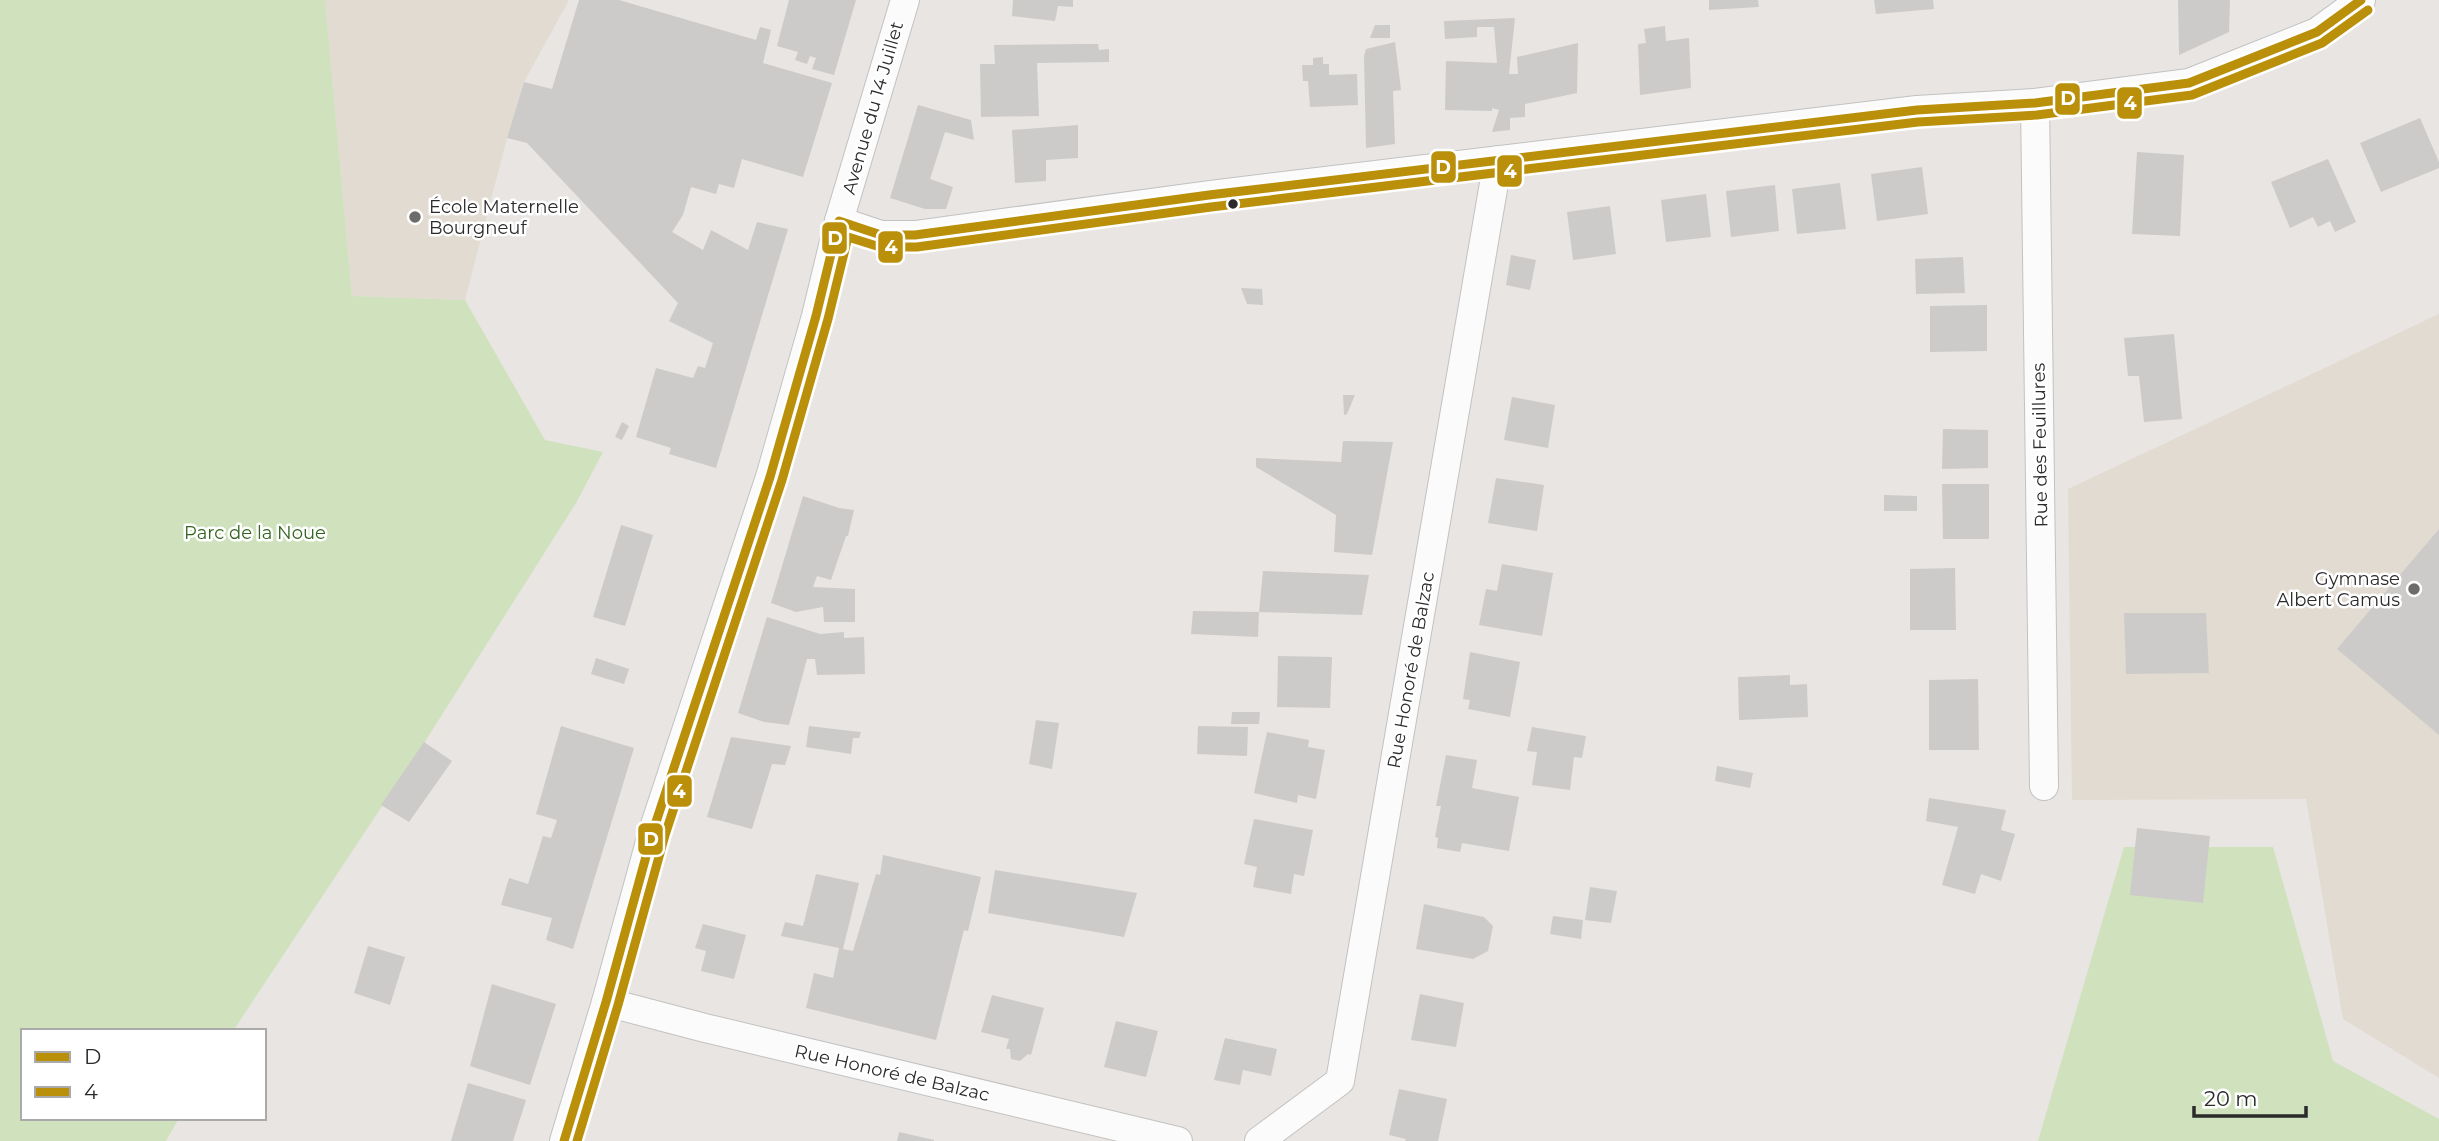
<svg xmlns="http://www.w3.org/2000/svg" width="2439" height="1141" font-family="Montserrat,sans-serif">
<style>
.education{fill:#e2dbd1}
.green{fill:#cfe2bd}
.building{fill:#cdcbc9}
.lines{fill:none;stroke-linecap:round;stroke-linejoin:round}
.minor-casing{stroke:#c2c2c2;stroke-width:30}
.minor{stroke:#fcfbfb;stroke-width:28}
.bus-1-casing{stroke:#fff;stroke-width:14}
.bus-2-casing{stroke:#fff;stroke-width:14}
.bus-1{stroke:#ba900b;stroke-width:9}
.bus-2{stroke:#ba900b;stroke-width:9}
.bus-dot{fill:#2b2b2b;stroke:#fff;stroke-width:2.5}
.poi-dot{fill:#6d6c6b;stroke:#fff;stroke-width:2.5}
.labels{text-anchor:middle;stroke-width:5;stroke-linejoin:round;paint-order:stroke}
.street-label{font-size:18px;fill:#2b2b2b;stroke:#fff}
.poi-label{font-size:18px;fill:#2b2b2b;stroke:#fff;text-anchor:start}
.park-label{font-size:18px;fill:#346420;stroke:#fff}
.line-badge{stroke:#fff;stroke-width:2.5}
.badge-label{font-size:19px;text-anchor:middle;font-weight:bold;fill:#fff}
</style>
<rect width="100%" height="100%" fill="#e8e5e2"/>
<g class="education">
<polygon points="325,0 569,0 524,82 507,138 465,300 352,296"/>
<polygon points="2439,314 2439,1078 2343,1019 2306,799 2072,800 2068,489"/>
</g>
<g class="green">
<polygon points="0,0 325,0 352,296 465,300 545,440 603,452 576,503 426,740 233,1031 23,1031 23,1118 179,1118 166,1141 0,1141"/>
<polygon points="2124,847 2273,847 2333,1061 2439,1119 2439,1141 2038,1141"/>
</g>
<g class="building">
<polygon points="579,0 619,0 756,40 760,27 771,30 763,63 832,83 803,177 742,159 734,188 719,184 716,194 691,187 683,215 672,232 703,250 711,230 748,250 757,222 788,229 716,468 669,454 671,448 636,437 656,368 693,378 698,366 705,368 713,343 669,321 678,303 527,143 507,138 524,82 552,89"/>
<polygon points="789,0 856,0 834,75 812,69 816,58 810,56 807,64 795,60 798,52 777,46"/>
<polygon points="1013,0 1073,0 1073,7 1058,6 1055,21 1012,16"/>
<polygon points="1709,0 1758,0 1759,7 1709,10"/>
<polygon points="1874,0 1933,0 1934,9 1876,14"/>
<polygon points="2178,0 2230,0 2229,32 2179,55"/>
<polygon points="1515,18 1509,74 1518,74 1517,57 1578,43 1577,93 1525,104 1525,117 1510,118 1510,130 1492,132 1499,110 1492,108 1492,111 1445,110 1446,61 1497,63 1494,27 1477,27 1477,37 1445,39 1444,21"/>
<polygon points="1375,25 1390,25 1390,38 1370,38"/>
<polygon points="1665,26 1666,41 1689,38 1691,88 1640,95 1638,44 1646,43 1644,29"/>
<polygon points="1395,42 1401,90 1393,91 1395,144 1366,148 1364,56 1366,49"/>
<polygon points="1083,44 1098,44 1099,50 1109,49 1109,62 1037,63 1039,116 981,117 980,64 995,64 994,45"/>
<polygon points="1323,57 1323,64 1329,64 1329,75 1357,74 1358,105 1310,107 1308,81 1303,81 1302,65 1313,65 1313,58"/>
<polygon points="918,105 971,120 974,140 945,132 930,179 953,187 946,209 925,209 890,198"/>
<polygon points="2420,118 2439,162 2439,168 2381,192 2360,143"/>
<polygon points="1078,125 1078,158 1046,160 1046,181 1015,183 1012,130"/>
<polygon points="2137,152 2184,155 2180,236 2132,234"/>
<polygon points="2328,159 2356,222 2335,232 2330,221 2318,227 2313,217 2290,228 2271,182"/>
<polygon points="1922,167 1928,214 1877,221 1871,174"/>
<polygon points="1840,183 1846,229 1797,234 1792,189"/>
<polygon points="1775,185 1779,231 1731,237 1726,191"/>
<polygon points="1706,194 1711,237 1666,242 1661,200"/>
<polygon points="1610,206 1616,254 1573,260 1567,212"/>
<polygon points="1511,255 1536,260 1530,290 1506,285"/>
<polygon points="1963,257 1965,293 1916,294 1915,259"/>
<polygon points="1241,288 1262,289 1263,305 1247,304"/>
<polygon points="1987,305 1987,351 1930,352 1930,306"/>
<polygon points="2174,334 2182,419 2144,422 2139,376 2128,376 2124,338"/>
<polygon points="1343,395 1355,395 1347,414 1344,415"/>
<polygon points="1512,397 1555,405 1548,448 1504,440"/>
<polygon points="622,422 629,426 622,440 615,437"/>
<polygon points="1943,429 1988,430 1988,468 1942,469"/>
<polygon points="1343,441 1393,442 1372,555 1334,552 1336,515 1256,467 1256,458 1341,462"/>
<polygon points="1496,478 1544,485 1537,531 1488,523"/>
<polygon points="1942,484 1989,484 1989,539 1943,539"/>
<polygon points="1884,495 1917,496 1917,511 1884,511"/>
<polygon points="803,496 839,508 854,510 848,536 846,536 831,580 817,576 813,587 855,589 855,622 824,622 823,607 796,612 771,603"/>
<polygon points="621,525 653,535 625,626 593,617"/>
<polygon points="2439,529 2439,735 2337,649"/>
<polygon points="1502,564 1553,573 1542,636 1479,625 1486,589 1497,591"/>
<polygon points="1955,568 1956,630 1910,630 1910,569"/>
<polygon points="1263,571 1369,575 1362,615 1259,612"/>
<polygon points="1193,611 1259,612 1258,637 1191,634"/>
<polygon points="2124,613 2206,613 2209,673 2126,674"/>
<polygon points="767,617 820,634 844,632 844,638 864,637 865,674 817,675 815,659 807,659 789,725 764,722 738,713"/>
<polygon points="1470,652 1520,662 1510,717 1468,709 1470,700 1463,699"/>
<polygon points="1278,656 1332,657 1330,708 1277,707"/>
<polygon points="596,658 629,669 624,684 591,674"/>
<polygon points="1790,675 1790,685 1807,684 1808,717 1739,720 1738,677"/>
<polygon points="1978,679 1979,750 1929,750 1929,680"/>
<polygon points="1232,712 1260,712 1259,724 1231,724"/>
<polygon points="1036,720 1059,723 1052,769 1029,764"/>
<polygon points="561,726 634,748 573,949 546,940 552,918 501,905 509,878 528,884 543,836 551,838 557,820 536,814"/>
<polygon points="809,726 851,731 861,732 859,738 853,738 851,754 806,747"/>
<polygon points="1198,726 1248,727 1247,756 1197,754"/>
<polygon points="1532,727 1586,736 1582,758 1574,757 1570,790 1532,785 1537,752 1527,751"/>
<polygon points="1267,732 1309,740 1308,747 1325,750 1316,799 1298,795 1297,803 1254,793"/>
<polygon points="731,737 791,746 785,765 772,764 752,829 707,817"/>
<polygon points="424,742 452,761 409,822 381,805"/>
<polygon points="1446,755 1477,760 1472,788 1519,797 1509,851 1462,843 1460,852 1437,848 1438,838 1435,837 1441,806 1436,806"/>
<polygon points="1717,766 1753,773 1750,788 1715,781"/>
<polygon points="1929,798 2006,810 2001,830 2015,834 2001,881 1981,874 1975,894 1942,885 1958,827 1926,821"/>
<polygon points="1254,819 1313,830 1304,876 1294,874 1291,894 1253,887 1257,867 1244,864"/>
<polygon points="2137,828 2210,836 2203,903 2130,895"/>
<polygon points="883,855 981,877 968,931 964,930 936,1040 806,1008 814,973 833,978 839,948 781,936 785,922 803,926 816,874 859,883 843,949 853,951 876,874 880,875"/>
<polygon points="995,870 1137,893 1124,937 988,913"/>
<polygon points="1590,887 1617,891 1611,923 1585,920"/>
<polygon points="1424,904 1484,917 1493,926 1488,951 1473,959 1416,949"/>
<polygon points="1553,916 1583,920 1581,939 1550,934"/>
<polygon points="703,924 746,935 734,979 701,971 706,951 695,948"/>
<polygon points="368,946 405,957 390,1005 354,993"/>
<polygon points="492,984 556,1004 530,1085 470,1066"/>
<polygon points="1420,994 1464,1003 1456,1047 1411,1040"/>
<polygon points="992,995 1044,1008 1031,1055 1028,1054 1020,1061 1011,1059 1010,1049 1006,1049 1009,1039 981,1032"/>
<polygon points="1116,1021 1158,1031 1146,1077 1104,1067"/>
<polygon points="1225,1038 1277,1049 1271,1076 1243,1070 1240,1085 1214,1080"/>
<polygon points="468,1083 526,1100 513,1141 451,1141"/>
<polygon points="1399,1089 1447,1099 1438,1141 1405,1141 1406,1139 1389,1135"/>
<polygon points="899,1132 934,1140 934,1141 897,1141"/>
</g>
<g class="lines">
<g class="minor-casing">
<g id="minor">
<polyline points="2035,103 2044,786"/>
<polyline points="839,221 881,235 915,235 1209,195 1917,110 2035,103 2189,83 2317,32 2361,0"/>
<polyline points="606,1002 705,1028 1178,1141"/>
<polyline points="564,1141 606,1002 653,831 770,477 816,316 839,221 905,0"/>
<polyline points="1259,1141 1340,1081 1498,160"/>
</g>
</g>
<use href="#minor" class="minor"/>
<g class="bus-1-casing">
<polyline id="bus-1" points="564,1141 606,1002 653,831 770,477 816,316 839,221 881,235 915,235 1209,195 1917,110 2035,103 2189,83 2317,32 2361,0"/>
</g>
<g class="bus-2-casing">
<polyline id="bus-2" points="577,1141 618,1005 665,835 782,480 828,319 848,237 880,247 917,247 1211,207 1918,122 2037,115 2192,95 2322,43 2368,10"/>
</g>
<use href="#bus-1" class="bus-1"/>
<use href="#bus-2" class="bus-2"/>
</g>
<circle class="bus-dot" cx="1233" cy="204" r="6"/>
<g class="poi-dot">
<circle cx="415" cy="217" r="7"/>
<circle cx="2414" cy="589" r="7"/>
</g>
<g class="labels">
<g class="street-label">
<text transform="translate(873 108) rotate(-74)" y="6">Avenue du 14 Juillet</text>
<text transform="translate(2040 445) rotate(-91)" y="6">Rue des Feuillures</text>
<text transform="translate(1411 670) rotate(-80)" y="6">Rue Honoré de Balzac</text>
<text transform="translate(892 1073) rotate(13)" y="6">Rue Honoré de Balzac</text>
</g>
<g class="poi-label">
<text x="429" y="213">École Maternelle<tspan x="429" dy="21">Bourgneuf</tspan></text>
<text x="2400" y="585" text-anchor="end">Gymnase<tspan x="2400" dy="21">Albert Camus</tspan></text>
</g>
<g class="park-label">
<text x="255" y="539">Parc de la Noue</text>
</g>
</g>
<g class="line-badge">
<rect x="2054" y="82" width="27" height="34" rx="7" fill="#ba900b"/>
<rect x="2116" y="86" width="27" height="34" rx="7" fill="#ba900b"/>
<rect x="1430" y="150" width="27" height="34" rx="7" fill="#ba900b"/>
<rect x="1496" y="154" width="27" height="34" rx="7" fill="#ba900b"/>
<rect x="821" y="221" width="27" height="34" rx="7" fill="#ba900b"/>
<rect x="877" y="230" width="27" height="34" rx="7" fill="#ba900b"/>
<rect x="666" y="774" width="27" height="34" rx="7" fill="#ba900b"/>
<rect x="637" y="822" width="27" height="34" rx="7" fill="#ba900b"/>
</g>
<g class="badge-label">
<text x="2068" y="105">D</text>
<text x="2130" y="110">4</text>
<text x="1443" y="174">D</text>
<text x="1510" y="178">4</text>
<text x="835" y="245">D</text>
<text x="891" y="254">4</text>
<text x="679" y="798">4</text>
<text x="651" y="846">D</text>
</g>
<rect x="21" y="1029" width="245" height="91" fill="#ffffff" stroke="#aaaaaa" stroke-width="2"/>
<rect x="35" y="1052" width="35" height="10" fill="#ba900b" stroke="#aaaaaa" stroke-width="2"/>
<text x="84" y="1064" font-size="21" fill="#2b2b2b">D</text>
<rect x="35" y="1087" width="35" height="10" fill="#ba900b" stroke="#aaaaaa" stroke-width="2"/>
<text x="84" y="1099" font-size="21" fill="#2b2b2b">4</text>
<path d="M2194 1106v10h112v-10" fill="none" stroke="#2b2b2b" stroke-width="3.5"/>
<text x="2204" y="1106" font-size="21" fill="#2b2b2b" stroke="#ffffff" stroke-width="5" paint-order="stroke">20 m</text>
</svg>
